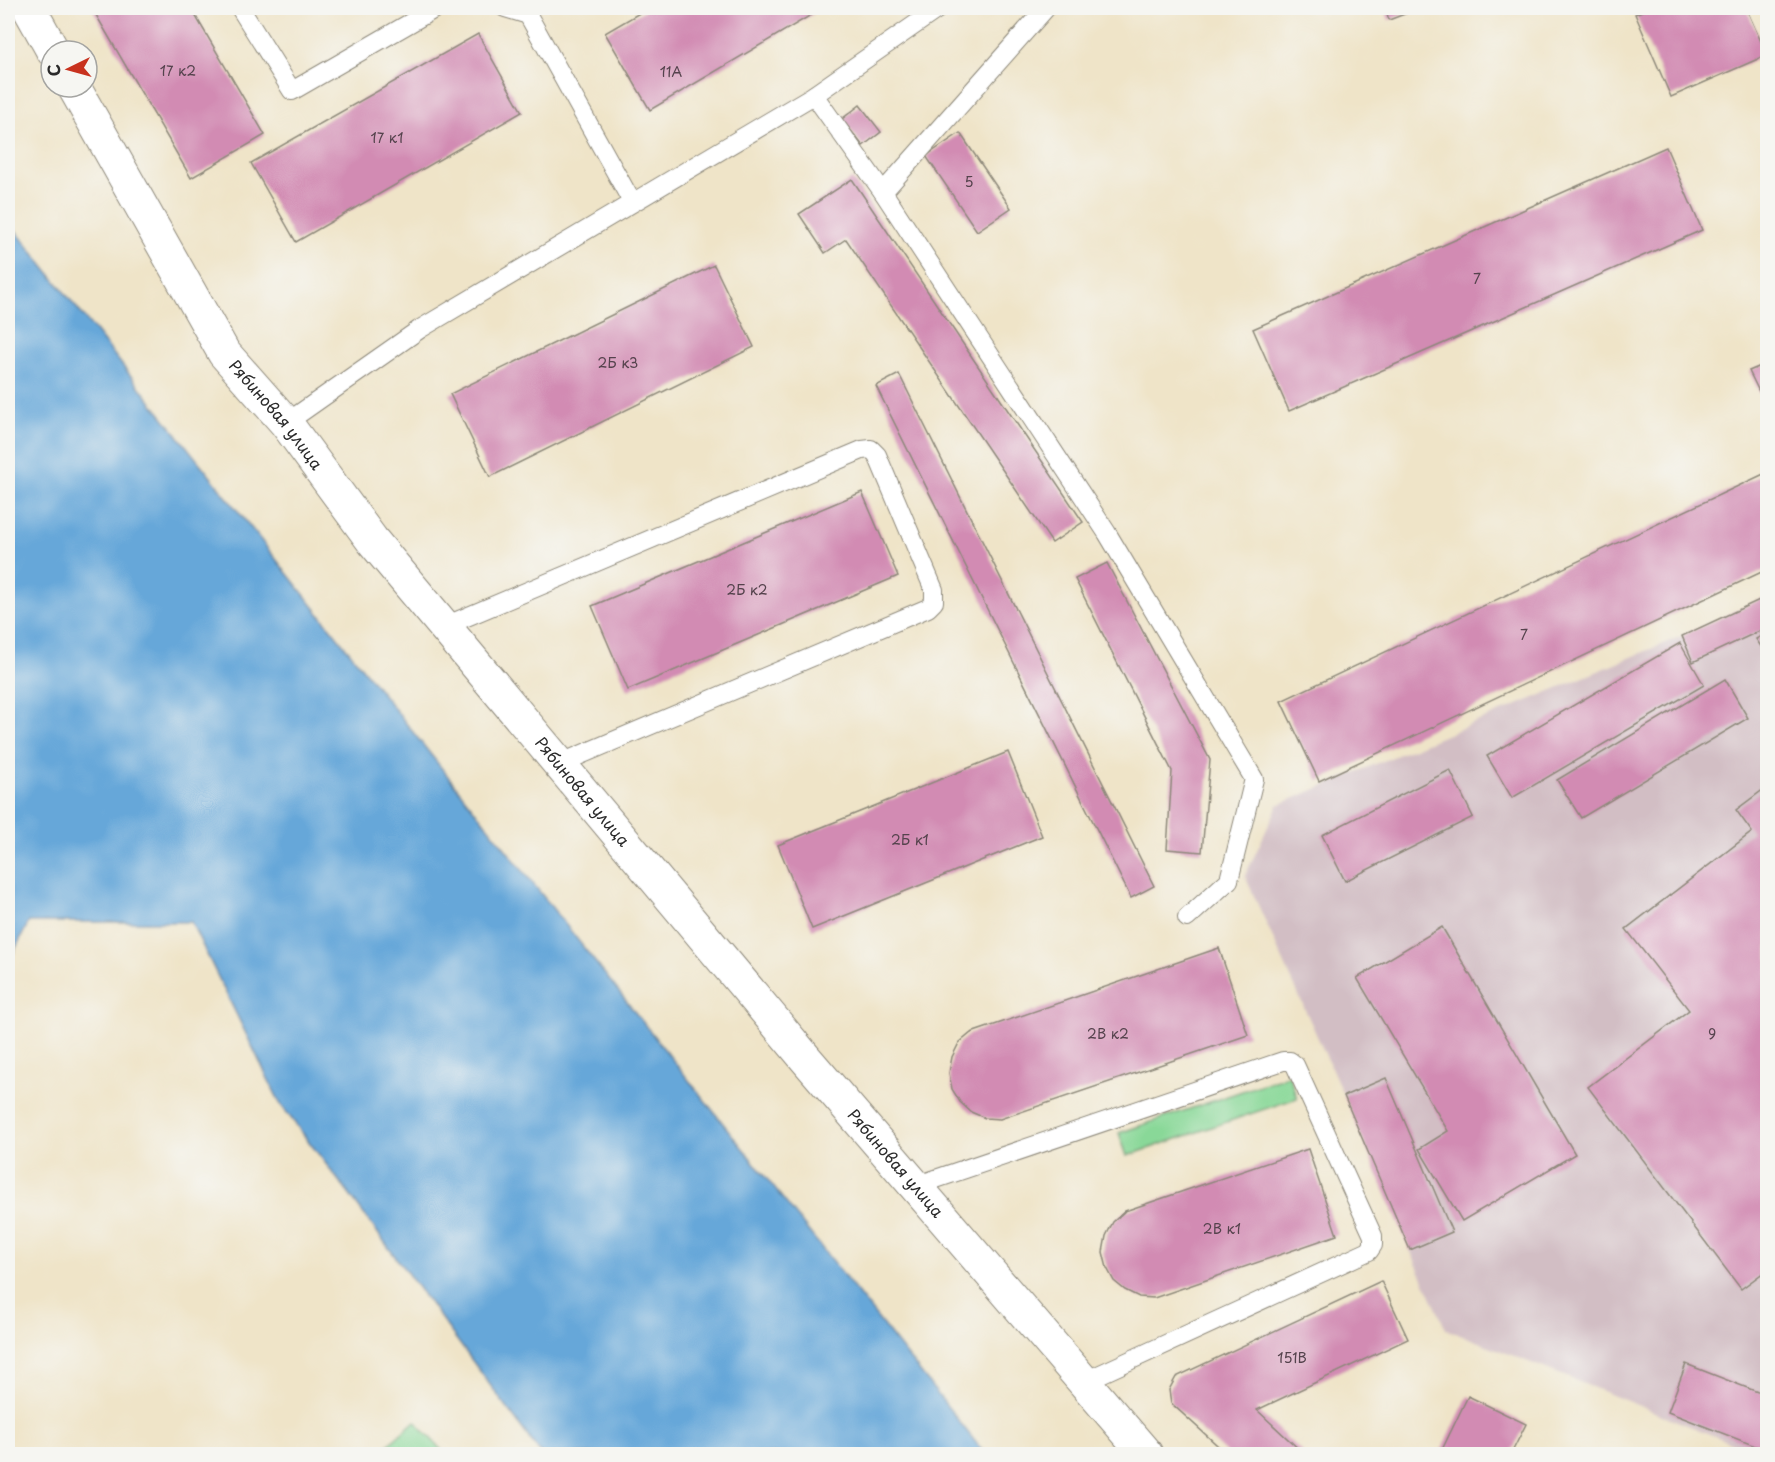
<svg xmlns="http://www.w3.org/2000/svg" width="1775" height="1462" font-family="'Playpen Sans',sans-serif">
<style>
.industrial{fill:#d2bec4}
.green{fill:#89d898;stroke:#5a8262;stroke-width:1.5}
.water{fill:#66a7d9;stroke:#486982;stroke-width:1.5}
.building{fill:#d28bb3}
.lines{fill:none;stroke-linecap:round;stroke-linejoin:round}
.lane-casing{stroke:#8d887a;stroke-width:20}
.street-casing{stroke:#8d887a;stroke-width:35}
.lane{stroke:#fff;stroke-width:18}
.street{stroke:#fff;stroke-width:33}
.labels{text-anchor:middle;stroke-width:6;stroke-linejoin:round;paint-order:stroke}
.number-label{font-size:14px;fill:#55434d}
.street-label{font-size:16px;fill:#2b2b2b;stroke:#f6f6f2}
</style>
<rect width="100%" height="100%" fill="#f6f6f2"/>
<filter id="ink" filterUnits="userSpaceOnUse"><feTurbulence type="fractalNoise" baseFrequency=".0167" numOctaves="2"/><feDisplacementMap in="SourceGraphic" scale="12" xChannelSelector="R" yChannelSelector="G"/><feConvolveMatrix kernelMatrix="1 2 1 2 8 2 1 2 1" color-interpolation-filters="sRGB"/></filter>
<filter id="wash" filterUnits="userSpaceOnUse"><feTurbulence type="fractalNoise" baseFrequency=".008" numOctaves="4" result="noise"/><feDisplacementMap in="SourceGraphic" scale="24" xChannelSelector="R" yChannelSelector="G"/><feGaussianBlur stdDeviation="1.35" result="paint"/><feColorMatrix in="noise" values="0 0 0 0 0 0 0 0 0 0 0 0 0 0 0 0 0 1.4 0 .05"/><feComposite in="paint" operator="in"/></filter>
<g filter="url(#wash)">
<rect width="100%" height="100%" fill="#efe4c8"/>
<polygon class="industrial" points="1767,596 1767,1454 1760,1454 1446,1329 1410,1250 1344,1096 1245,876 1278,805 1682,636"/>
<g class="green">
<polygon points="1289,1075 1297,1098 1127,1156 1119,1133"/>
<polygon points="415,1421 445,1454 378,1454"/>
</g>
<polygon class="water" points="8,221 985,1454 541,1454 349,1194 281,1105 191,922 29,922 8,963"/>
<g id="blocks">
<g class="building">
<polygon points="92,8 191,8 265,135 191,178"/>
<polygon points="648,8 823,8 650,110 605,33"/>
<polygon points="1385,8 1420,8 1389,20"/>
<polygon points="1649,8 1746,8 1767,55 1671,97 1635,14"/>
<polygon points="478,34 522,112 296,242 251,163"/>
<polygon points="860,105 881,132 863,146 842,119"/>
<polygon points="960,133 1011,208 977,231 926,156"/>
<polygon points="1666,147 1702,230 1289,411 1253,329"/>
<polygon points="852,179 1083,522 1052,543 846,239 825,253 799,214"/>
<polygon points="714,265 754,347 490,477 450,394"/>
<polygon points="1768,363 1768,410 1749,371"/>
<polygon points="899,374 1154,886 1131,898 876,386"/>
<polygon points="1768,472 1768,569 1319,781 1281,701"/>
<polygon points="862,492 898,576 628,690 592,606"/>
<polygon points="1107,563 1210,760 1202,852 1167,849 1172,771 1075,579"/>
<polygon points="1768,596 1768,627 1693,662 1682,636"/>
<polygon points="1768,632 1768,657 1756,639"/>
<polygon points="1680,643 1704,685 1512,798 1487,756"/>
<polygon points="1725,679 1748,718 1581,818 1557,780"/>
<polygon points="1008,752 1042,836 812,929 778,845"/>
<polygon points="1450,770 1473,817 1345,881 1322,835"/>
<polygon points="1768,786 1768,1059 1762,1063 1768,1071 1768,1269 1741,1289 1588,1087 1689,1010 1626,929 1752,832 1736,810"/>
<polygon points="1442,927 1575,1154 1462,1221 1419,1149 1448,1131 1357,978"/>
<polygon points="1219,948 1248,1035 1000,1119 985,1118 971,1112 960,1102 952,1089 949,1073 952,1057 959,1043 971,1033"/>
<polygon points="1386,1078 1452,1232 1410,1250 1344,1096"/>
<polygon points="1308,1149 1337,1235 1154,1298 1139,1297 1125,1290 1114,1281 1107,1268 1103,1252 1106,1236 1113,1222 1125,1211"/>
<polygon points="1381,1281 1408,1339 1257,1410 1304,1454 1227,1454 1171,1403 1169,1390 1176,1377"/>
<polygon points="1686,1364 1768,1396 1768,1451 1668,1412"/>
<polygon points="1468,1396 1526,1424 1511,1454 1440,1454"/>
</g>
</g>
</g>
<g filter="url(#ink)">
<use href="#blocks" fill-opacity="0" stroke="#8d887a" stroke-width="1.5"/>
<g class="lines">
<g class="lane-casing">
<g id="lane">
<polyline points="240,8 292,91 436,8"/>
<polyline points="505,8 528,15 632,202"/>
<polyline points="814,95 939,8"/>
<polyline points="883,192 1046,8"/>
<polyline points="286,423 420,329 814,95 883,192 1107,533 1254,779 1229,880 1187,918"/>
<polyline points="445,626 862,450 871,449 877,455 934,590 934,602 928,608 559,764"/>
<polyline points="915,1186 1283,1061 1290,1061 1295,1065 1373,1236 1373,1245 1369,1251 1083,1382"/>
</g>
</g>
<g class="street-casing">
<g id="street">
<polyline points="29,8 53,51"/>
<path id="s1" d="M74,87L224,353L286,423L372,540L806,1059L1146,1454"/>
</g>
</g>
<use href="#lane" class="lane"/>
<use href="#street" class="street"/>
</g>
</g>
<g class="labels">
<g class="number-label">
<text x="178" y="76">17 к2</text>
<text x="671" y="77">11А</text>
<text x="387" y="143">17 к1</text>
<text x="969" y="187">5</text>
<text x="1477" y="284">7</text>
<text x="618" y="368">2Б к3</text>
<text x="747" y="595">2Б к2</text>
<text x="1524" y="640">7</text>
<text x="910" y="845">2Б к1</text>
<text x="1108" y="1039">2В к2</text>
<text x="1712" y="1039">9</text>
<text x="1222" y="1234">2В к1</text>
<text x="1292" y="1363">151В</text>
</g>
<g class="street-label">
<text dy="6" stroke="none"><textPath href="#s1" startOffset="386">Рябиновая улица</textPath></text>
<text dy="6" stroke="none"><textPath href="#s1" startOffset="872">Рябиновая улица</textPath></text>
<text dy="6" stroke="none"><textPath href="#s1" startOffset="1358">Рябиновая улица</textPath></text>
</g>
</g>
<rect width="1775" height="1462" fill="none" stroke="#f6f6f2" stroke-width="30"/>
<g transform="translate(69 69) rotate(265)"><circle r="28" fill="#f6f6f2" stroke="#a5a5a2" stroke-width="1.5"/>
<path d="M0-4.5L10 22L0 15L-10 22Z" fill="#c8321e"/>
<text y="-9" font-size="16" font-weight="bold" text-anchor="middle" fill="#2b2b2b">С</text>
</g>
</svg>
